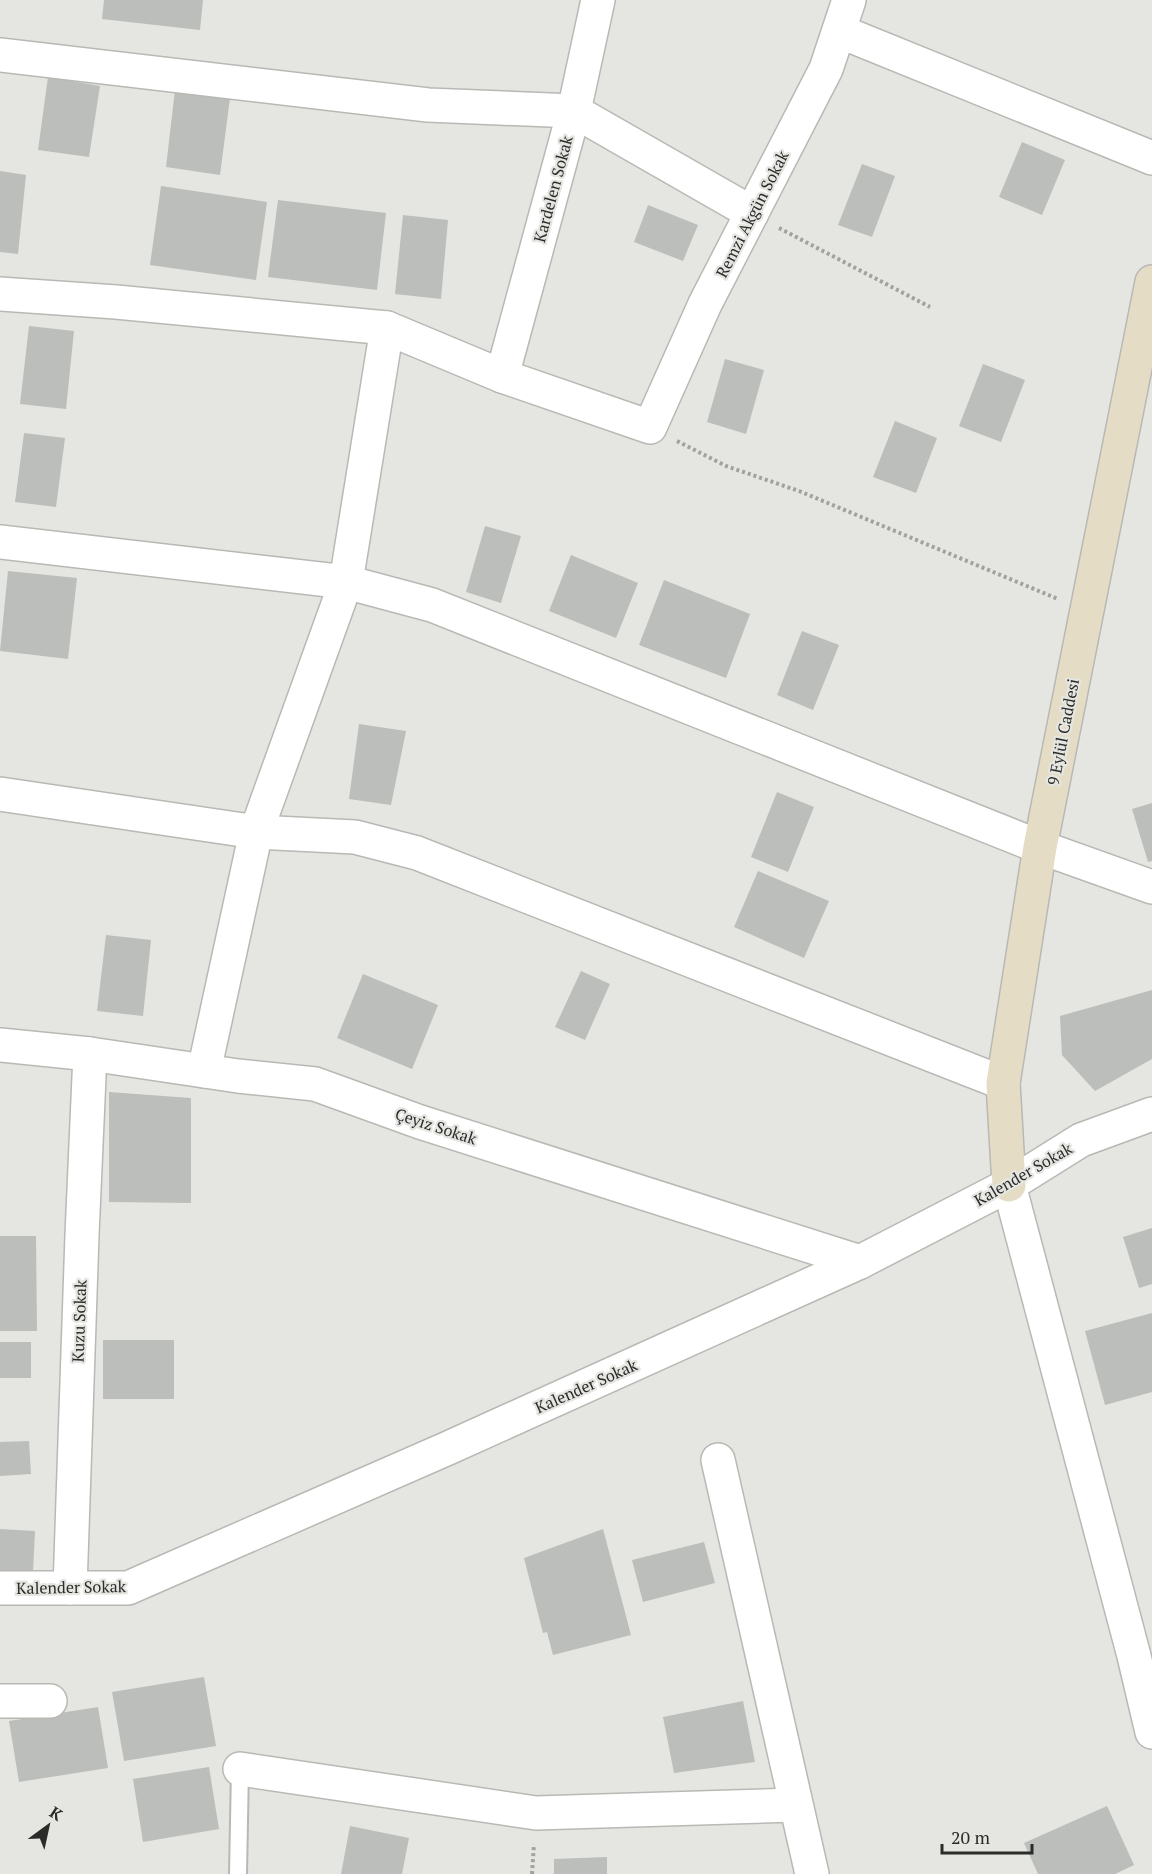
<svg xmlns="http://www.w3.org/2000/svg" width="1152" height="1874" font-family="'PT Serif',serif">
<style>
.building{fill:#bbbeba}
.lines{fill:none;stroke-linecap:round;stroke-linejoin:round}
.lane-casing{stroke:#b8b9b4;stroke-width:20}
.street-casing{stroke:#b8b9b4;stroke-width:36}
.secondary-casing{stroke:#b8b9b4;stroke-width:36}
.path{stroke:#a1a19e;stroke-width:4;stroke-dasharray:3 3;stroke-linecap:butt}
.lane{stroke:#fff;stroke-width:16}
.street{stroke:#fff;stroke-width:33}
.secondary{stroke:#e4dcc5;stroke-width:33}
.labels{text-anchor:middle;stroke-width:4.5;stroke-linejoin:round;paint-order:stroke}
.street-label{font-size:16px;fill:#2b2b2a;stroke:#e5e6e1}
</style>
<rect width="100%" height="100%" fill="#e5e6e1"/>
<g class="building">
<polygon points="104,0 203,0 200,30 102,19"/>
<polygon points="48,77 100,86 89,157 38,150"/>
<polygon points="175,90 230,98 220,175 166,167"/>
<polygon points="1022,142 1065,160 1042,215 999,197"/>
<polygon points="862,164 895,176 872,237 838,225"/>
<polygon points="0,171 26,175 18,254 0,252"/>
<polygon points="161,186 267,202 256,280 150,265"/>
<polygon points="278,200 386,213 377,290 268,277"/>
<polygon points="648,205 698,225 683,261 634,242"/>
<polygon points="403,215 448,220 441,299 395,294"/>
<polygon points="29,326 74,331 66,409 20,404"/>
<polygon points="725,359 764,370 746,434 707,422"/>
<polygon points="983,364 1025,380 1001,442 959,426"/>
<polygon points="895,421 937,438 916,493 873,477"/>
<polygon points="24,433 65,438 56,507 15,502"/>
<polygon points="485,526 521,536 501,603 466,592"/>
<polygon points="571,555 638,583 616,638 549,611"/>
<polygon points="8,571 77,578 68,659 0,651"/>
<polygon points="664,580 750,614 726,678 639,645"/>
<polygon points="802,631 839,645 813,710 777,695"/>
<polygon points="359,724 406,731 391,805 349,799"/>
<polygon points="777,792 814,807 788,872 751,857"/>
<polygon points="1152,803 1152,861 1148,862 1132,809"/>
<polygon points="758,871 829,901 804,958 734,927"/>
<polygon points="106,935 151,940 143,1016 97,1011"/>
<polygon points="581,971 610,984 585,1040 555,1027"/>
<polygon points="363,974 438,1005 412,1069 337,1038"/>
<polygon points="1152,990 1152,1059 1095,1091 1062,1055 1060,1016"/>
<polygon points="109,1092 191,1098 191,1203 109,1202"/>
<polygon points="1152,1228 1152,1284 1139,1288 1123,1237"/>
<polygon points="0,1236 36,1236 37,1331 0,1331"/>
<polygon points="1152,1313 1152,1392 1105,1405 1085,1331"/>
<rect x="103" y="1340" width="71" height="59"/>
<rect x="0" y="1342" width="31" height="36"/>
<polygon points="29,1441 31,1474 0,1476 0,1442"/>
<polygon points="0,1529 35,1531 33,1572 0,1570"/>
<polygon points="603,1529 631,1635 553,1655 547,1632 543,1633 524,1558"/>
<polygon points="704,1542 715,1583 643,1602 632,1560"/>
<polygon points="204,1677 216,1746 124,1761 112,1692"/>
<polygon points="743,1701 755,1762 674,1773 663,1717"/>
<polygon points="98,1707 108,1768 19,1782 9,1721"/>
<polygon points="209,1767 219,1829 143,1842 133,1779"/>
<polygon points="1107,1806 1134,1865 1115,1874 1038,1874 1024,1843"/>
<polygon points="350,1826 409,1838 402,1874 341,1874"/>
<polygon points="607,1857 607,1874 554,1874 554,1859"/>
</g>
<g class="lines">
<g class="lane-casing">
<polyline id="lane" points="238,1874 240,1769"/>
</g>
<g class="street-casing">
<g id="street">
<polyline points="839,31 1152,158"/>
<polyline points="0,55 428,105 574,111 752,213"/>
<polyline points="0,294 116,302 387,328 502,376 650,427 705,304 826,69 849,0"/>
<polyline points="502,376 574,111 598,0"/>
<polyline points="0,542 346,582 432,605 1040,847 1152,887"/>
<polyline points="0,794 256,832 355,837 417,853 1003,1083"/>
<polyline points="0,1045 90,1054 238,1076 315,1084 420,1122 860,1262"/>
<polyline points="204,1071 256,832 346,582 387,328"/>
<polyline points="1009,1185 1134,1656 1152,1732"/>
<polyline points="718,1460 812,1874"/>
<polyline points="0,1588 128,1588 446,1449 860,1262 1009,1185 1081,1140 1152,1114"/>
<polyline points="70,1588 82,1235 90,1054"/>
<polyline points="0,1701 50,1701"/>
<polyline points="240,1769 536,1813 796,1805"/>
</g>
</g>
<g class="secondary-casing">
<polyline id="secondary" points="1009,1185 1003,1083 1040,847 1152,282"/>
</g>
<g class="path">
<polyline points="779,228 930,307"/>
<polyline points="677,441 726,466 799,491 1058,599"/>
<polyline points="532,1874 534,1844"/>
</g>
<use href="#lane" class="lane"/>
<use href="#street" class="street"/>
<use href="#secondary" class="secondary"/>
</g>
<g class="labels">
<g class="street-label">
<text transform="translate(553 189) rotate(-75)" y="6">Kardelen Sokak</text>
<text transform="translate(752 214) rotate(-63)" y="6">Remzi Akgün Sokak</text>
<text transform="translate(1063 732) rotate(-79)" y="6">9 Eylül Caddesi</text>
<text transform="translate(436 1126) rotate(18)" y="6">Çeyiz Sokak</text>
<text transform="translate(1023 1174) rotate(-30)" y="6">Kalender Sokak</text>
<text transform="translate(79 1321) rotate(-88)" y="6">Kuzu Sokak</text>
<text transform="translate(586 1386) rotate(-24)" y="6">Kalender Sokak</text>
<text transform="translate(71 1587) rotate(-1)" y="6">Kalender Sokak</text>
</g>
</g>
<g transform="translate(48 1826) rotate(33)" stroke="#e5e6e1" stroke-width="4.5" paint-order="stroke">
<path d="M0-4.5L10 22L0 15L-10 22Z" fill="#2b2b2a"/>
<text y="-9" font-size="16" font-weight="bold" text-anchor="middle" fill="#2b2b2a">K</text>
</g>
<path d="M942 1844v9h90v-9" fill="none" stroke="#2b2b2a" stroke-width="3"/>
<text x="951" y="1844" font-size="18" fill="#2b2b2a" stroke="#e5e6e1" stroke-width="4.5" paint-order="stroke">20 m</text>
</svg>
